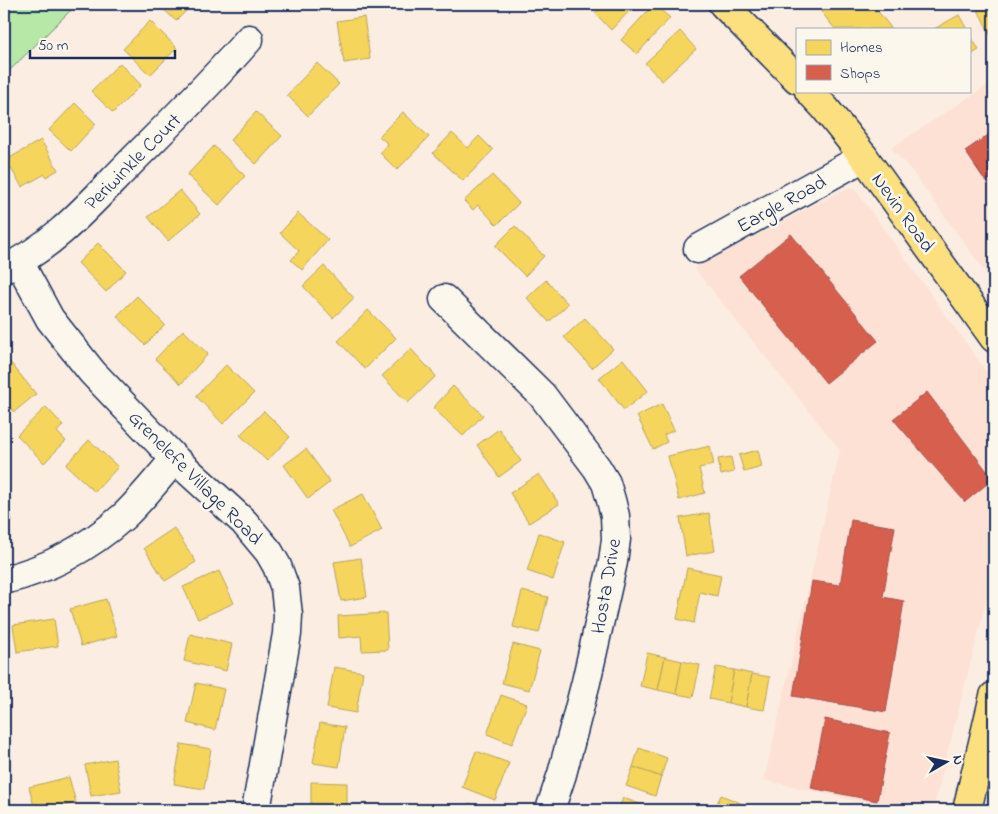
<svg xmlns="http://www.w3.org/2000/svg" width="998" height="814" font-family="'Indie Flower',sans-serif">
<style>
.built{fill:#fde1d5}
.green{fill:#b7e8a7;stroke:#698c82}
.homes{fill:#f6d55c;stroke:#b4a35d}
.shops{fill:#d6604d;stroke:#9e5152}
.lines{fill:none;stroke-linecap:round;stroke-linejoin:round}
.minor-casing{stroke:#1b2f5e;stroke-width:31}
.major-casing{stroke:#1b2f5e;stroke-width:31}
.minor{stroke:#fbf7ec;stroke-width:28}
.major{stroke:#fce080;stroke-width:28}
.labels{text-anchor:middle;stroke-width:5;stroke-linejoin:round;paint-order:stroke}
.street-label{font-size:20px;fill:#1b2f5e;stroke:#fbf7ec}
</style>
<rect width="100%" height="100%" fill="#fcede2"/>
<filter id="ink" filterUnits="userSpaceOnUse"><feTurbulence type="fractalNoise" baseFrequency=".02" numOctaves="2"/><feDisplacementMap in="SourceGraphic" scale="10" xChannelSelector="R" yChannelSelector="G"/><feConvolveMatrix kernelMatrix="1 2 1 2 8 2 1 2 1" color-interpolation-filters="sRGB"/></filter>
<g filter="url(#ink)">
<g class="built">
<polygon points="994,81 994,284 911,170 891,148"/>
<polygon points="849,187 855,189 994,382 994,571 933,810 895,810 764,780 840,450 694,268"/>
</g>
<polygon class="green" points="4,4 64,4 72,9 4,76"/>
<g class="homes">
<polygon points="158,4 193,4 176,21"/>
<polygon points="604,4 636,4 611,30 595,13"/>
<polygon points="654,4 670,18 637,54 621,40"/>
<polygon points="815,4 864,4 866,7 872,4 892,29 835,29"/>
<polygon points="975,4 994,4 994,42"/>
<polygon points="959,15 967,29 934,29"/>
<polygon points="364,17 370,59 344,63 337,21"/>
<polygon points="150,21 177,48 150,75 123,49"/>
<polygon points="680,31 696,49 662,81 645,63"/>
<polygon points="969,33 979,50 969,56"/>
<polygon points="120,63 141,85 113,113 91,91"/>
<polygon points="317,63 339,84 308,116 287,95"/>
<polygon points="75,103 96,124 71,151 49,130"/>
<polygon points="256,112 282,136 256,164 230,140"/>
<polygon points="403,112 429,137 397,170 380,153 388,144 379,136"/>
<polygon points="452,133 468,148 479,136 493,150 463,181 433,153"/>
<polygon points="41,140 58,170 46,177 45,174 22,187 6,160"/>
<polygon points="214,146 245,176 219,205 187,175"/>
<polygon points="492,175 519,203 497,225 478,205 473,210 464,201"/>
<polygon points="180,190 200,214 168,241 148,217"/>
<polygon points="298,213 328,240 302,270 291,260 299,251 280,233"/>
<polygon points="515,226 544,256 525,276 495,246"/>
<polygon points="98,243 126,271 106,292 78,263"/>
<polygon points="324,266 354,298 333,318 303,286"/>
<polygon points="546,280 568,304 549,322 527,298"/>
<polygon points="137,296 165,325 145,345 117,316"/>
<polygon points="368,310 396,338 365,369 338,341"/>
<polygon points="585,318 613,349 592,368 564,337"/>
<polygon points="183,330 208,354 181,384 155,359"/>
<polygon points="411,349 436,376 408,403 382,376"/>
<polygon points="623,359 648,391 624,410 599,378"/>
<polygon points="10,362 36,394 14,412 4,399 4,367"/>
<polygon points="226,365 254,393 223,424 196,396"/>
<polygon points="453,386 483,415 463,436 433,408"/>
<polygon points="662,404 674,430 664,435 667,442 653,449 637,416"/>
<polygon points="46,407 63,425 57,432 66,441 44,463 17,435"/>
<polygon points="264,411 290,437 267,461 240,435"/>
<polygon points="499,429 521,461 499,477 477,445"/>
<polygon points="89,440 118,467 95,492 66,465"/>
<polygon points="710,446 714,465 699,468 705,493 679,500 668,456"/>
<polygon points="306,449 330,482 308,499 284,465"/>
<polygon points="758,450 762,467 744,472 739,455"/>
<polygon points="731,457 734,472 721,475 718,459"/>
<polygon points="539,474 559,504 529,523 510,493"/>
<polygon points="5,492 12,521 4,523 4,493"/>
<polygon points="363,494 382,530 350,547 331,510"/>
<polygon points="709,513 715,551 686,556 680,518"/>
<polygon points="174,528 196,562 165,581 144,548"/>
<polygon points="539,533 565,542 553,580 527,571"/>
<polygon points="361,558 367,597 341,601 334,562"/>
<polygon points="687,568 721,575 717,596 700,592 694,623 677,619"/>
<polygon points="219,571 234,603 198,619 183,587"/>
<polygon points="522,591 548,597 539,633 513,627"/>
<polygon points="106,599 117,636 81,646 70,609"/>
<polygon points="386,613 388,650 362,651 361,636 339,638 338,616"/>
<polygon points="54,619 58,646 17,652 13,625"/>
<polygon points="190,634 232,644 226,671 184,661"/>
<polygon points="513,644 540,651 529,690 502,683"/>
<polygon points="647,653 665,657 658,690 640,686"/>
<polygon points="665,657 682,661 676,694 658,690"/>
<polygon points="682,661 700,665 693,697 676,694"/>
<polygon points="334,667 363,672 356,713 327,708"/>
<polygon points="716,667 734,670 728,703 709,699"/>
<polygon points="734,670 752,674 746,707 728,703"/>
<polygon points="752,674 770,677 764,710 746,707"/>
<polygon points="196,683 224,689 215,730 187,723"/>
<polygon points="501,695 527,704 512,744 487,734"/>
<polygon points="320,723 345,727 339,767 313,763"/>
<polygon points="181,744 211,749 204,789 174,784"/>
<polygon points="639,748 667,758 661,777 633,767"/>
<polygon points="476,751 509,763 495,800 462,787"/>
<polygon points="115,759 121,791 91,796 85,765"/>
<polygon points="633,767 661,777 655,796 626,786"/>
<polygon points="4,771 5,771 12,808 4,810"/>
<polygon points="69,777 76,803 48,810 35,810 29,787"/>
<polygon points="311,782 347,783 347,810 311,810"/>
<polygon points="721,795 738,802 735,810 714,810"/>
<polygon points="623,798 651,808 650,810 618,810"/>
<polygon points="738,802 756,810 735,810"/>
<polygon points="469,803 487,810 465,810"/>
</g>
<g class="shops">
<polygon points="994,131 994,176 986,182 965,151"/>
<polygon points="791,234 878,341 826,383 739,276"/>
<polygon points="927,392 993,479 965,502 893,419"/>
<polygon points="851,520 895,527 883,597 904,601 886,712 793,696 812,581 840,585"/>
<polygon points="825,719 890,733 877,801 811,788"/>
</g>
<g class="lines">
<g class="minor-casing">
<g id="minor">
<polyline points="698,249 864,157"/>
<polyline points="19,262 50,319 92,372 175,459 244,522 269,552 277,566 285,588 288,615 287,634 256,810"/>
<path d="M4,269C55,246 93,200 132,161C172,121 212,82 249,39"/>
<polyline points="444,299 542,395 597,468 606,483 611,500 615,516 616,539 613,562 586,682 562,774 550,810"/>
<path d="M4,580C50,569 88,548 124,516C142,499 158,478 175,459"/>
</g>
</g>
<g class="major-casing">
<g id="major">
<polyline points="723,4 797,79"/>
<polyline points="809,91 825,108 864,157 994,338"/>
<polyline points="967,810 994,696"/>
</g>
</g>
<use href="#minor" class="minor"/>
<use href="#major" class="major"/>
</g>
</g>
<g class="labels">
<g class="street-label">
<text transform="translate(132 161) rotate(-45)" y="7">Periwinkle Court</text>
<text transform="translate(781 203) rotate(-29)" y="7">Eargle Road</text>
<text transform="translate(904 212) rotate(54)" y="7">Nevin Road</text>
<text transform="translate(196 477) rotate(45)" y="7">Grenelefe Village Road</text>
<text transform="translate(605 586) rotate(-80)" y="7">Hosta Drive</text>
</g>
</g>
<rect width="998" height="814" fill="none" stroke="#fbf7ec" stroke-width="20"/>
<rect x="10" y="10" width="978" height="794" fill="none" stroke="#1b2f5e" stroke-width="2" filter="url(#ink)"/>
<rect x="796" y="28" width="175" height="65" fill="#fbf7ec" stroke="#a1a7b3"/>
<rect x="806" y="40" width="25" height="15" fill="#f6d55c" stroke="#a1a7b3"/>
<text x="840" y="52" font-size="15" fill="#1b2f5e">Homes</text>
<rect x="806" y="65" width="25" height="15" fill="#d6604d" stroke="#a1a7b3"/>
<text x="840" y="78" font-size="15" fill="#1b2f5e">Shops</text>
<g transform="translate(946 762) rotate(81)" stroke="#fbf7ec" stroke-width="4" paint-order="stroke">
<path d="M0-4L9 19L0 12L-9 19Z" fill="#1b2f5e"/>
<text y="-8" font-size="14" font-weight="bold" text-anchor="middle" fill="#1b2f5e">N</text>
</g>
<path d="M30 50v8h145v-8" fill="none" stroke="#1b2f5e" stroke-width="2.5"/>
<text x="38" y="50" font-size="15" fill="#1b2f5e" stroke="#fbf7ec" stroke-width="4" paint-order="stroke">50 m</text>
</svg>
